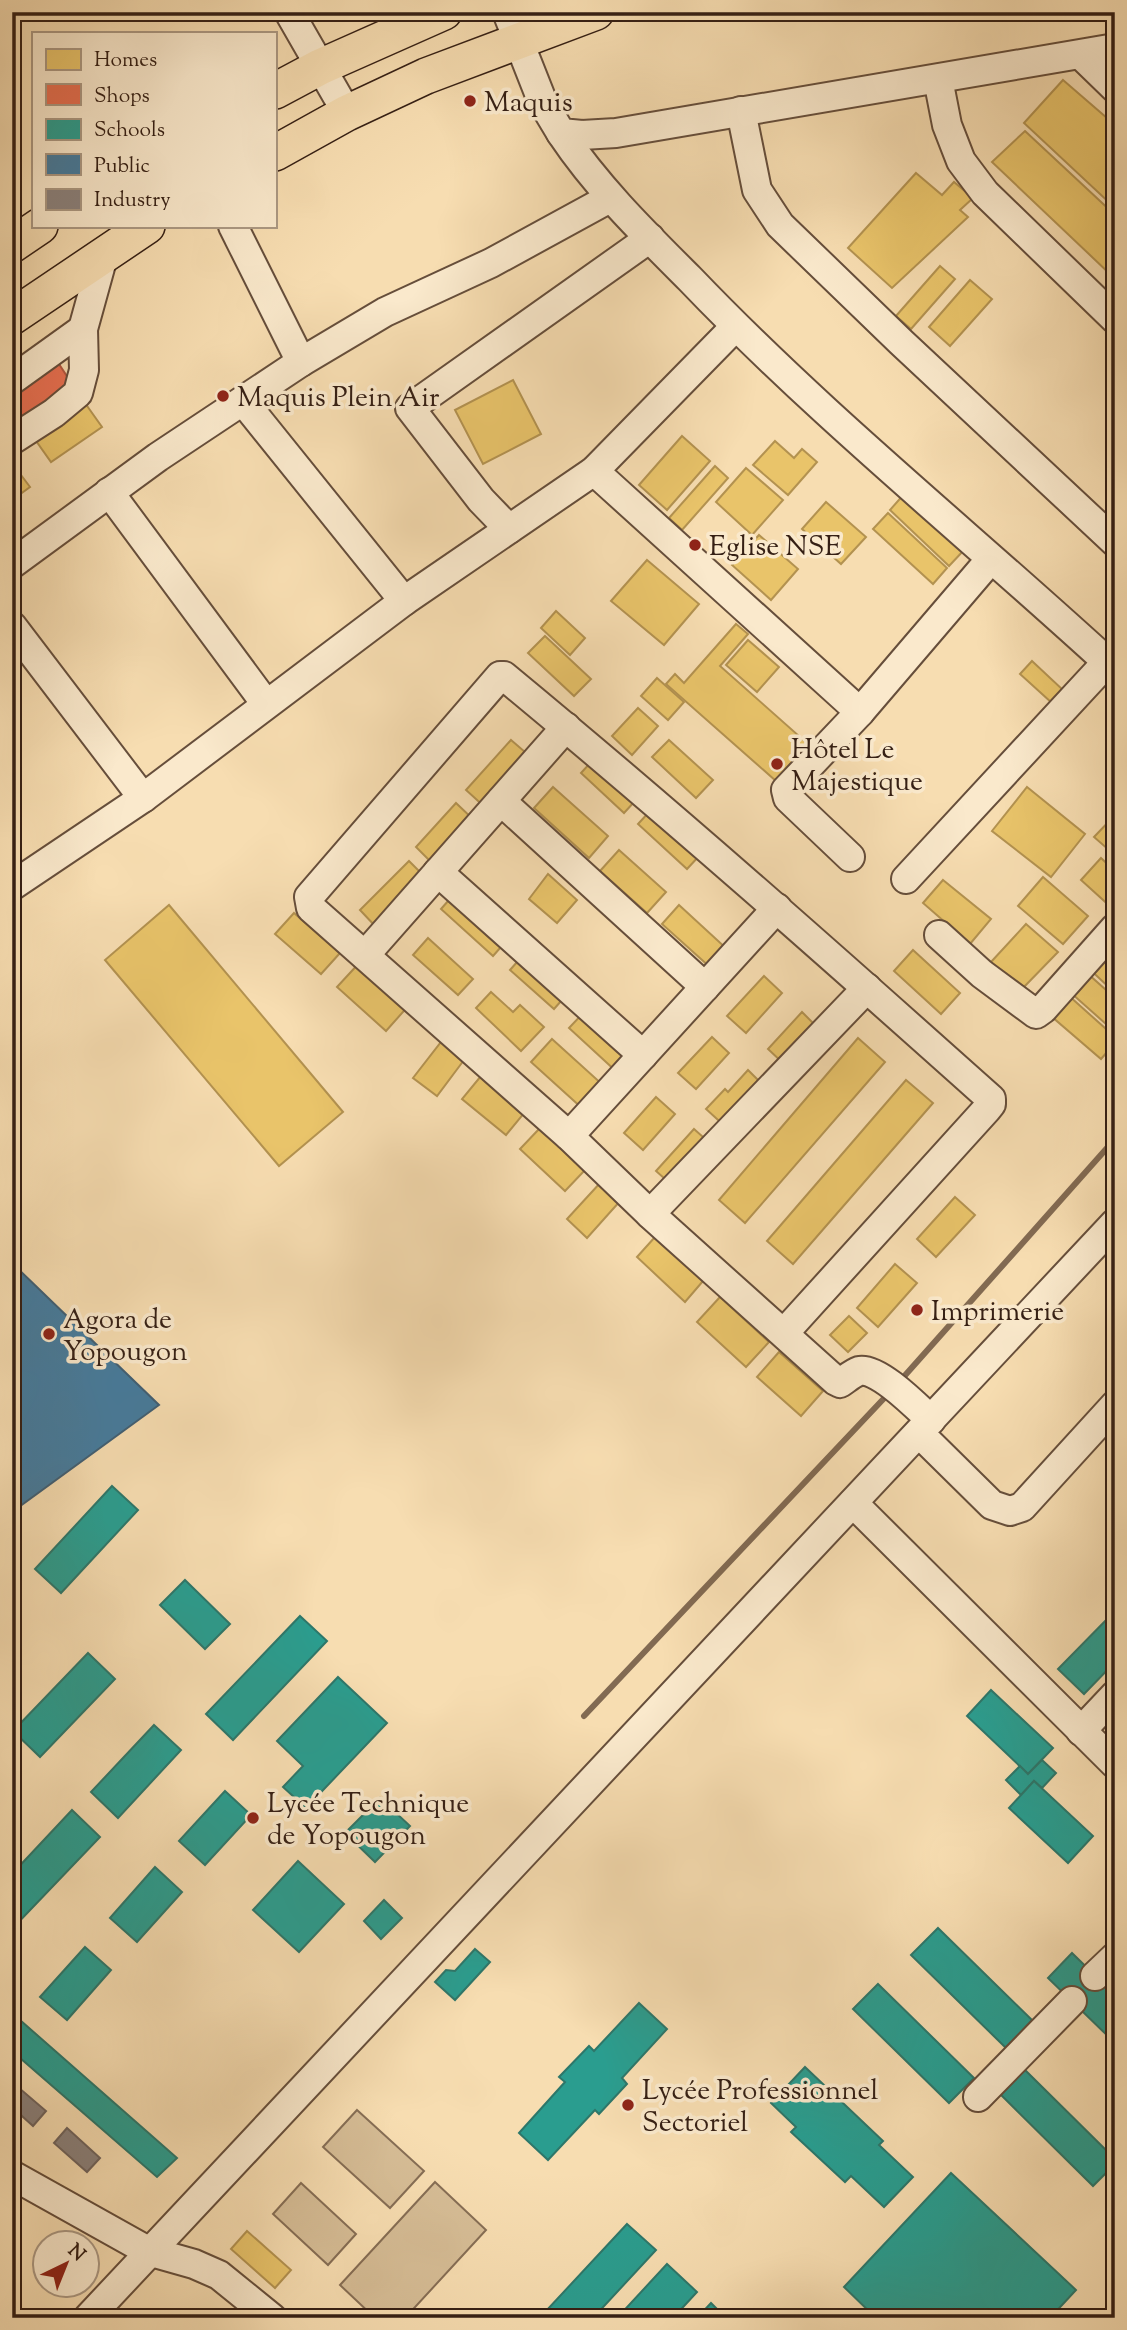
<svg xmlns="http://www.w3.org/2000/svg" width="1127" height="2330" font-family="'Sorts Mill Goudy',serif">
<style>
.green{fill:#d6bd96;stroke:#866e55;stroke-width:2}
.homes{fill:#e9c46a;stroke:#b39250;stroke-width:2}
.shops{fill:#e76f51;stroke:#b2573f;stroke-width:2}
.schools{fill:#2a9d8f;stroke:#2d776a;stroke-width:2}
.public{fill:#457b9d;stroke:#405f74;stroke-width:2}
.industry{fill:#8a817c;stroke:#70645d;stroke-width:2}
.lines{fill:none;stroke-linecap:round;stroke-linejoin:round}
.stream{stroke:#826a52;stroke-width:6}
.minor-casing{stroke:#664e3b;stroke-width:32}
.major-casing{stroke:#351f14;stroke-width:38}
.minor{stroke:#fae9cc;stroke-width:28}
.major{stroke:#f7ddb1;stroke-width:35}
.poi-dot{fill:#8f2418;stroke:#fae9cc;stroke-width:2.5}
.labels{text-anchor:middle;stroke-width:7;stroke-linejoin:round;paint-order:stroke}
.poi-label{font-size:28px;fill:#351f14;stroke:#fae9cc;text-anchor:start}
</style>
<rect width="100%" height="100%" fill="#f7ddb1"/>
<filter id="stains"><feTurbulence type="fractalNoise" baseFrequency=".00286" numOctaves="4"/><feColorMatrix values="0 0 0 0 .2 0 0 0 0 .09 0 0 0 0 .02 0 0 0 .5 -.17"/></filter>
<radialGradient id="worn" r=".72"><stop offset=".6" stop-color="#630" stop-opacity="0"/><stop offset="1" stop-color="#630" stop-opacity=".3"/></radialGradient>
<g class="green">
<polygon points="357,2110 424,2171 390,2208 323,2147"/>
<polygon points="435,2182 486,2230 405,2318 375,2318 340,2285"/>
<polygon points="301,2183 356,2234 328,2265 273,2214"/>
</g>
<g class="homes">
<polygon points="1063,80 1115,125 1115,208 1024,123"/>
<polygon points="1025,131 1115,215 1115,271 1111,275 992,162"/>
<polygon points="916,173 942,195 954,182 973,198 960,210 968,217 892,288 848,248"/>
<polygon points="940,266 955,279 911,329 896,316"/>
<polygon points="970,280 992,299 950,346 929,327"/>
<polygon points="513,380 541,434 483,464 455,410"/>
<polygon points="85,403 102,427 51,462 34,438"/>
<polygon points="682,436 710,461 667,510 639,485"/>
<polygon points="775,441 794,458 802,449 817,462 788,495 753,465"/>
<polygon points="12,463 30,487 12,500"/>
<polygon points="715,466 728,478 682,530 669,518"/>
<polygon points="746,468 783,500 752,535 716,502"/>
<polygon points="905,493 965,549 949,566 890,510"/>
<polygon points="826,502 866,537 841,564 802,529"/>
<polygon points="888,513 947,568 933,584 873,529"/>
<polygon points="759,535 798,569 771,600 732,565"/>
<polygon points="647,560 699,604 664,645 611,601"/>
<polygon points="556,611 585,638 570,655 541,628"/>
<polygon points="736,624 748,634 720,666 817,752 785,789 666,684 675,674 684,683"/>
<polygon points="545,636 591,679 574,696 528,653"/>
<polygon points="748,640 779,667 757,692 726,665"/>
<polygon points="1032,661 1063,690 1052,703 1020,674"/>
<polygon points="657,678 684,702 668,720 641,696"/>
<polygon points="638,708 658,726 632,755 612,736"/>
<polygon points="511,740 532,758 487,809 466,790"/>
<polygon points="669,740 713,780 696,798 652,757"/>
<polygon points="592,761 635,801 624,813 581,773"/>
<polygon points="553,787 608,836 589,858 534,808"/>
<polygon points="1027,787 1085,834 1051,877 992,831"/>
<polygon points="456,803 476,822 435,866 416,847"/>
<polygon points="651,810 700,855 687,869 638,824"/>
<polygon points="1115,815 1115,846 1110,851 1094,837"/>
<polygon points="619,850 666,892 647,913 600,871"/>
<polygon points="1101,858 1115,871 1115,905 1112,908 1081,880"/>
<polygon points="409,861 425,877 376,927 360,910"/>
<polygon points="548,874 577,900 557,923 529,899"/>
<polygon points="1043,877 1088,916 1063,944 1018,906"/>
<polygon points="943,880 991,919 970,944 923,903"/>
<polygon points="456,892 508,939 493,956 441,909"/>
<polygon points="169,905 343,1112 279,1166 105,960"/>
<polygon points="679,905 728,950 711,968 662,924"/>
<polygon points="294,913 340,953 321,974 275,934"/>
<polygon points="1026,924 1058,952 1021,990 991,962"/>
<polygon points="1115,928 1115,993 1083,963"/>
<polygon points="428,938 473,979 458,995 413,955"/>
<polygon points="913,950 960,993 941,1014 894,971"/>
<polygon points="525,953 569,992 554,1009 510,970"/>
<polygon points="361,961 410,1004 386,1031 337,987"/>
<polygon points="1087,973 1115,998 1115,1032 1071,993"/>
<polygon points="764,976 782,993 746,1033 727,1016"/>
<polygon points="491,992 513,1012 520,1005 544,1027 521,1051 476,1008"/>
<polygon points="1068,995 1115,1037 1115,1043 1101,1059 1051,1016"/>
<polygon points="586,1010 635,1055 618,1073 569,1028"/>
<polygon points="802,1012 818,1028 785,1065 768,1049"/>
<polygon points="712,1037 729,1053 696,1089 678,1073"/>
<polygon points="858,1038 885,1062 745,1223 719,1200"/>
<polygon points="552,1039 604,1086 583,1109 531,1062"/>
<polygon points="441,1042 464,1060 437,1096 413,1078"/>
<polygon points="748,1070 766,1088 728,1129 706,1109 725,1089 728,1092"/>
<polygon points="481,1076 525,1112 506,1135 462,1099"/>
<polygon points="906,1080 933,1103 793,1264 767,1241"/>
<polygon points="656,1097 675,1114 643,1150 624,1133"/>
<polygon points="540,1128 585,1170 565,1191 520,1149"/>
<polygon points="694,1129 712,1145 674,1187 656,1171"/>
<polygon points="601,1182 621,1200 587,1238 567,1219"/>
<polygon points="955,1197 975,1215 936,1257 917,1239"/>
<polygon points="655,1237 703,1281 685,1302 637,1257"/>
<polygon points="895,1264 917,1283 878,1327 857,1308"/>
<polygon points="720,1297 769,1342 746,1367 697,1322"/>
<polygon points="849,1316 867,1333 848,1352 830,1335"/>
<polygon points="779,1352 823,1391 801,1416 757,1377"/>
<polygon points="247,2231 291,2270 275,2288 231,2249"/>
</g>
<polygon class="shops" points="57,361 72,384 12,423 12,390"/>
<g class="schools">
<polygon points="112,1486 138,1510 61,1593 35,1569"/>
<polygon points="185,1580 230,1624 205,1649 160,1605"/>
<polygon points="1115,1611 1115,1662 1084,1694 1058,1669"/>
<polygon points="300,1616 327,1641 233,1740 206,1714"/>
<polygon points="88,1653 115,1679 40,1757 13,1731"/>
<polygon points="338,1677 387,1723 306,1808 283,1787 303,1766 277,1741"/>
<polygon points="991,1690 1053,1748 1028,1774 967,1716"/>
<polygon points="154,1725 181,1750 118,1818 91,1792"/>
<polygon points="1042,1760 1056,1773 1042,1788 1034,1781 1021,1795 1006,1780 1020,1766 1028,1774"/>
<polygon points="1034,1781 1093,1836 1068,1863 1009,1808"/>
<polygon points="225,1791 251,1815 205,1865 179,1841"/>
<polygon points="380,1798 410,1826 375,1862 345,1833"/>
<polygon points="72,1810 100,1837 12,1929 12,1874"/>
<polygon points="298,1861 344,1904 299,1952 253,1910"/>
<polygon points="155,1867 182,1892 137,1942 110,1918"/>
<polygon points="384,1900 402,1918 381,1939 364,1921"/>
<polygon points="938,1928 1032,2020 1006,2048 911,1955"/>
<polygon points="85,1947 111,1970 67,2020 40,1997"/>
<polygon points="475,1949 490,1962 455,2000 435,1982 446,1970 455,1971"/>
<polygon points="1072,1953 1115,1995 1115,2043 1048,1978"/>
<polygon points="878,1984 974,2078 949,2103 853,2009"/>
<polygon points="639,2003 667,2029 622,2078 627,2084 599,2114 595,2110 548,2160 519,2133 565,2082 559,2077 589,2046 594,2051"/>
<polygon points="12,2013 177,2158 157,2177 12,2051"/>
<polygon points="1021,2066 1115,2159 1115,2164 1093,2186 997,2091"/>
<polygon points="805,2067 883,2141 879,2145 913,2177 884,2207 851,2176 845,2182 791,2132 796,2127 771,2103"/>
<polygon points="951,2173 1076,2290 1050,2318 876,2318 844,2287"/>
<polygon points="627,2224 656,2250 593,2318 553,2318 546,2311"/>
<polygon points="667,2264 697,2292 673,2318 617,2318"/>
<polygon points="711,2303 726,2318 697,2318"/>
</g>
<polygon class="public" points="12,1263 159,1405 12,1512"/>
<g class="industry">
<polygon points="12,2082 46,2111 33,2126 12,2107"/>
<polygon points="67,2128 100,2158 87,2172 54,2143"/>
</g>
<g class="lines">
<g class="stream">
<polyline points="900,1381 1115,1139"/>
<polyline points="584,1716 890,1392"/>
</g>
<g class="minor-casing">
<g id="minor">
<polyline points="289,12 347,113"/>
<polyline points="507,12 543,103 561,133 582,135 616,133 1115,48"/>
<polyline points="1081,55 1115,88"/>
<polyline points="938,79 947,125 961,161 985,193 1115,319"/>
<polyline points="741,111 757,190 780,225 901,342 1115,542"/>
<path d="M561,133C597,187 644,233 690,279C823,418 974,539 1115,669"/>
<polyline points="233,226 301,362"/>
<polyline points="12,380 83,329"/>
<polyline points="243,401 404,601"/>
<polyline points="12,440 54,413 78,393 84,370 83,329 104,253"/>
<polyline points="594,471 860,712"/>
<polyline points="109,492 266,704"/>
<polyline points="509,529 481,500 410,408 650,238"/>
<polyline points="12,564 158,457 301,362 385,312 491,263 610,198"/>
<polyline points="12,626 143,798"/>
<polyline points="501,801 705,987"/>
<polyline points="850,857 788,798 786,790 860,712 990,560"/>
<polyline points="438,872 643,1055"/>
<polyline points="906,879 1107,662"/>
<polyline points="12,886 143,798 404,601 594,471 735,327"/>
<polyline points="939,935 982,974 1036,1014 1043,1009 1115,928"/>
<polyline points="365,955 566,727"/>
<polyline points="569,1136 777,908"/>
<polyline points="650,1214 867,988"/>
<path d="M784,1333L987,1109L991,1104V1099C831,956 670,813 504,676H500L309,897L311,908L569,1136L650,1214L836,1381L840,1383C846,1379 853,1373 859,1371C877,1366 918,1408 931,1420"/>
<polyline points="919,1433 992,1505 1010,1511 1022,1507 1115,1405"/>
<polyline points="853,1503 1115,1764"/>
<polyline points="1081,1731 1115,1695"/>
<polyline points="1095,1976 1115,1957"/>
<polyline points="978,2097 1072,2001"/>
<polyline points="12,2175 148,2251 194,2264 219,2275 272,2318"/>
<polyline points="88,2318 1115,1223"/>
</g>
</g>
<g class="major-casing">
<g id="major">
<polyline points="275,91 320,67 444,12"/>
<polyline points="275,153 347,113 426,76 596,12"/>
<polyline points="12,245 40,226"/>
<polyline points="12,317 147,226"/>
</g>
</g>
<use href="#minor" class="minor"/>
<use href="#major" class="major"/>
</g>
<g class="poi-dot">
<circle cx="470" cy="101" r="7"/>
<circle cx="223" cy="396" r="7"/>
<circle cx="695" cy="545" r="7"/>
<circle cx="777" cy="764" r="7"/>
<circle cx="917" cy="1310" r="7"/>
<circle cx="49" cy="1334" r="7"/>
<circle cx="253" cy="1818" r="7"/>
<circle cx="628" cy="2105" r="7"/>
</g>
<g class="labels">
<g class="poi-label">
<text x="484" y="111">Maquis</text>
<text x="237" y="406">Maquis Plein Air</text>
<text x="709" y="555">Eglise NSE</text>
<text x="791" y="758">Hôtel Le<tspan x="791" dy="32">Majestique</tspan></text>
<text x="931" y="1320">Imprimerie</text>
<text x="63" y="1328">Agora de<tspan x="63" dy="32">Yopougon</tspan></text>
<text x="267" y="1812">Lycée Technique<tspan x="267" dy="32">de Yopougon</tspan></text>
<text x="642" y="2099">Lycée Professionnel<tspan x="642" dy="32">Sectoriel</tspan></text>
</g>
</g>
<rect width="1127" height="2330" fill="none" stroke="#f7ddb1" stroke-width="42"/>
<rect x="14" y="14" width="1099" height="2302" fill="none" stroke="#351f14" stroke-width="3.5"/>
<rect x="21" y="21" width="1085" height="2288" fill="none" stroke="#351f14" stroke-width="2"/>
<rect x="32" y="32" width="245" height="196" fill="#fae9cc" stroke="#ab9882" stroke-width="2"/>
<rect x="46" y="49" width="35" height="21" fill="#e9c46a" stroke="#ab9882" stroke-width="2"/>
<text x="94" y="66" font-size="21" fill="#351f14">Homes</text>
<rect x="46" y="84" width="35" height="21" fill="#e76f51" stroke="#ab9882" stroke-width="2"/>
<text x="94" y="102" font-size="21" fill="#351f14">Shops</text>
<rect x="46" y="119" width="35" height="21" fill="#2a9d8f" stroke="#ab9882" stroke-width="2"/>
<text x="94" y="136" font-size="21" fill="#351f14">Schools</text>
<rect x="46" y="154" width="35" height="21" fill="#457b9d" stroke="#ab9882" stroke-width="2"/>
<text x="94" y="172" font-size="21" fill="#351f14">Public</text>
<rect x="46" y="189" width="35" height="21" fill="#8a817c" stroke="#ab9882" stroke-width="2"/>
<text x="94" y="206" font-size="21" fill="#351f14">Industry</text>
<g transform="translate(66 2264) rotate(43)"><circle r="33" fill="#fae9cc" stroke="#ab9882" stroke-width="2"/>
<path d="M0-5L12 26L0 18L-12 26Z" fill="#8f2418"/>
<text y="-10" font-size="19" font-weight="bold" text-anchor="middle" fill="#351f14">N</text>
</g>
<rect width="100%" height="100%" filter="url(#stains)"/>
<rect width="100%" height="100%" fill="url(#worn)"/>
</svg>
